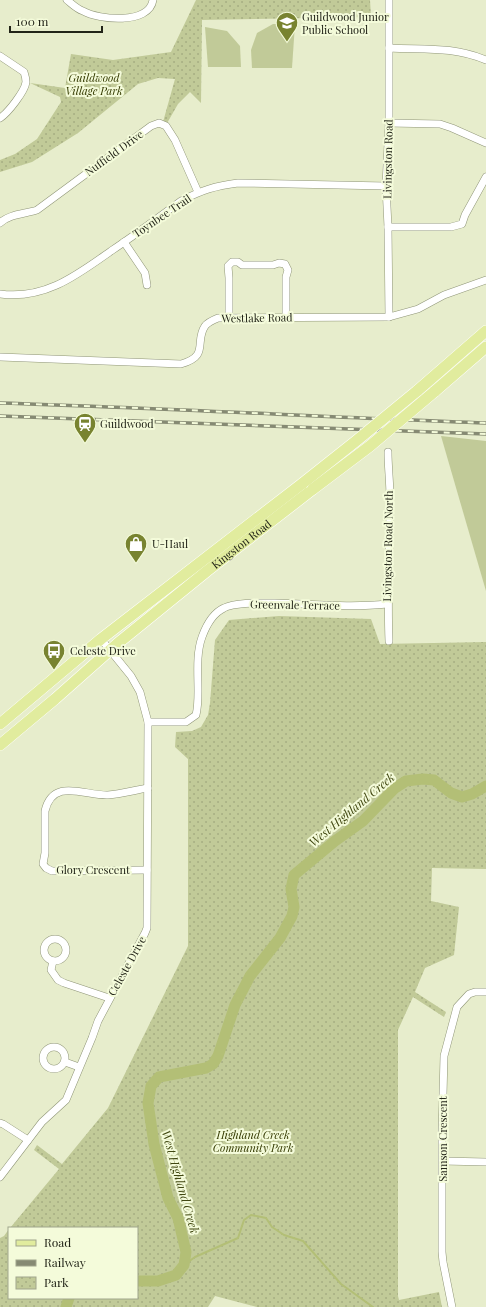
<svg xmlns="http://www.w3.org/2000/svg" width="486" height="1307" font-family="'Playfair Display',serif">
<style>
.green{fill:#c1ca98}
.park{fill:url(#park-dots)}
.lines{fill:none;stroke-linecap:round;stroke-linejoin:round}
.stream{stroke:#b3bf76;stroke-width:2}
.river{stroke:#b3bf76;stroke-width:11}
.minor-casing{stroke:#8f9577;stroke-width:8}
.primary-casing{stroke:#fff;stroke-width:12}
.minor{stroke:#fff;stroke-width:7}
.primary{stroke:#e1ec9e;stroke-width:11}
.rail-casing{stroke:#868a73;stroke-width:3.5}
.rail{stroke:#f4fbda;stroke-width:2;stroke-dasharray:6;stroke-linecap:butt}
.primary-bridge-casing{stroke:#fff;stroke-width:12;stroke-linecap:butt}
.primary-bridge{stroke:#e1ec9e;stroke-width:11}
.labels{text-anchor:middle;stroke-width:4;stroke-linejoin:round;paint-order:stroke}
.poi-label{font-size:11px;fill:#222418;stroke:#f4fbda;text-anchor:start}
.park-label{font-size:11px;font-style:italic;fill:#343a00;stroke:#f4fbda}
.street-label{font-size:11px;fill:#222418;stroke:#f4fbda}
.water-label{font-size:12px;font-style:italic;fill:#414811;stroke:#f4fbda}
</style>
<defs>
<pattern id="park-dots" width="8" height="8" patternUnits="userSpaceOnUse"><rect width="8" height="8" fill="#c1ca98"/><path d="M2 2h.1M6 6h.1" fill="none" stroke="#a6ad82" stroke-width="1.8" stroke-linecap="round"/></pattern>
</defs>
<rect width="100%" height="100%" fill="#e7edcc"/>
<g class="green">
<polygon points="273,24 295,24 292,68 252,68 251,50 257,33"/>
<polygon points="205,27 227,31 240,46 241,67 208,67"/>
<polygon points="441,436 486,441 486,591"/>
</g>
<g class="park">
<polygon points="196,0 370,0 371,17 202,20 201,103 190,92 178,104 166,125 163,122 175,79 158,78 138,84 78,133 32,162 0,172 0,160 15,154 37,139 61,102 60,97 30,83 65,88 71,54 113,60 171,52"/>
<polygon points="279,616 371,619 380,644 486,642 486,869 432,868 431,901 459,907 454,955 425,968 415,992 446,1012 444,1017 413,997 398,1030 398,1296 399,1300 439,1292 442,1307 257,1307 215,1296 208,1307 0,1307 0,1238 4,1236 9,1229 9,1298 137,1298 137,1228 10,1228 59,1169 34,1150 37,1145 62,1164 108,1108 188,946 188,759 175,747 176,732 192,731 201,727 208,715 210,703 215,640 229,620"/>
</g>
<g class="lines">
<polyline class="stream" points="184,1265 195,1257 238,1238 244,1220 251,1215 266,1218 272,1227 284,1235 303,1241 341,1284 373,1307"/>
<g class="river">
<polyline points="137,1281 158,1281 176,1275 184,1265 186,1252 178,1218 168,1198 154,1144 148,1103 151,1086 159,1077 206,1068 213,1064 218,1056 235,1005 250,976 280,938 292,916 294,907 291,889 294,875 335,841 363,821 395,788 406,781 423,779 434,780 451,793 462,797 472,794 486,786"/>
<polyline points="66,1307 69,1298"/>
</g>
<g class="minor-casing">
<g id="minor">
<path d="M67,0C72,4 77,9 83,11C99,20 149,25 153,0"/>
<polyline points="389,0 389,123 386,186 388,227 389,317"/>
<path d="M389,48C424,50 452,46 486,60"/>
<path d="M0,56L24,72C25,75 26,79 26,82C25,91 8,113 0,118"/>
<polyline points="389,123 440,124 452,128 486,143"/>
<path d="M0,223C9,214 25,214 37,210L151,126L159,123L166,126L175,140L198,192"/>
<polyline points="388,227 451,227 462,224 465,215 486,177"/>
<polyline points="124,242 145,273 147,285"/>
<path d="M0,294C45,300 77,275 111,251C135,235 158,218 181,201C202,190 215,186 238,183L386,186"/>
<polyline points="229,317 229,278 228,266 232,262 238,262 242,265 273,265 279,263 285,264 288,270 286,277 286,317"/>
<path d="M0,357L181,364C210,356 194,342 205,326C208,322 213,320 218,318L389,317L418,309L444,295L486,280"/>
<path d="M388,452C388,467 390,482 390,498C390,545 387,593 389,641"/>
<path d="M148,722H186L196,715C198,707 198,699 198,691C198,673 196,654 202,637C206,626 213,613 224,608C236,602 261,603 275,603C312,604 350,608 387,604"/>
<path d="M147,870L52,871L46,868L43,864L45,853V811C53,777 85,796 108,795C121,794 135,790 148,788"/>
<circle cx="55" cy="950" r="11"/>
<polyline points="53,961 51,970 58,980 64,983 109,998"/>
<circle cx="54" cy="1058" r="11"/>
<polyline points="65,1062 79,1067"/>
<polyline points="0,1123 3,1124 28,1140"/>
<polyline points="443,1161 486,1162"/>
<polyline points="0,1177 42,1122 66,1100 92,1038 98,1021 145,933 147,928 148,722 140,692 131,676 101,639"/>
<polyline points="452,1307 443,1262 442,1252 442,1134 444,1056 457,1007 469,994 475,992 486,992"/>
</g>
</g>
<g class="primary-casing">
<g id="primary">
<polyline points="417,391 486,331"/>
<polyline points="434,392 486,347"/>
<polyline points="0,724 101,639 303,483"/>
<path id="s1" d="M0,745L55,699L117,644L207,571L313,489"/>
</g>
</g>
<use href="#minor" class="minor"/>
<use href="#primary" class="primary"/>
<g class="rail-casing">
<g id="rail">
<path d="M0,403C162,408 324,417 486,423"/>
<polyline points="0,416 486,434"/>
</g>
</g>
<use href="#rail" class="rail"/>
<g class="primary-bridge-casing">
<g id="primary-bridge">
<polyline points="303,483 356,441 417,391"/>
<polyline points="313,489 370,446 434,392"/>
</g>
</g>
<use href="#primary-bridge" class="primary-bridge"/>
</g>
<defs>
<g id="school-pin" transform="scale(1.15)"><path d="M0 17L-7.5 6A9.5 9.5 0 1 1 7.5 6Z" fill="#788330" stroke="#f4fbda"/><path d="M0-5L7-2L0 1L-7-2ZM-4 1L0 2.5L4 1V4Q0 6-4 4Z" fill="#fff"/></g>
<g id="station-pin" transform="scale(1.15)"><path d="M0 17L-7.5 6A9.5 9.5 0 1 1 7.5 6Z" fill="#788330" stroke="#f4fbda"/><path d="M-3-6H3Q5-6 5-4V2Q5 4 3 4L4.5 6H3L1.5 4h-3L-3 6H-4.5L-3 4Q-5 4-5 2V-4Q-5-6-3-6ZM-3.5-4v3h7v-3ZM-3.5 1v1.5H-2V1ZM2 1v1.5H3.5V1Z" fill="#fff"/></g>
<g id="shop-pin" transform="scale(1.15)"><path d="M0 17L-7.5 6A9.5 9.5 0 1 1 7.5 6Z" fill="#788330" stroke="#f4fbda"/><path d="M-5-2.5h2.3a2.7 3.5 0 0 1 5.4 0H5L5.5 6h-11ZM-1.5-2.5h3a1.5 2.3 0 0 0-3 0Z" fill="#fff"/></g>
<g id="bus-pin" transform="scale(1.15)"><path d="M0 17L-7.5 6A9.5 9.5 0 1 1 7.5 6Z" fill="#788330" stroke="#f4fbda"/><path d="M-5-6H5V4H4V6H2V4H-2V6H-4V4H-5ZM-3.5-4V0h7V-4ZM-3.5 1.2v1.5H-2V1.2ZM2 1.2v1.5H3.5V1.2Z" fill="#fff"/></g>
</defs>
<g fill-rule="evenodd">
<use href="#school-pin" x="287" y="23"/>
<use href="#station-pin" x="85" y="424"/>
<use href="#shop-pin" x="136" y="544"/>
<use href="#bus-pin" x="54" y="651"/>
</g>
<g class="labels">
<g class="poi-label">
<text x="302" y="21">Guildwood Junior<tspan x="302" dy="13">Public School</tspan></text>
<text x="100" y="428">Guildwood</text>
<text x="152" y="548">U-Haul</text>
<text x="70" y="655">Celeste Drive</text>
</g>
<g class="park-label">
<text x="94" y="82">Guildwood<tspan x="94" dy="13">Village Park</tspan></text>
<text x="253" y="1139">Highland Creek<tspan x="253" dy="13">Community Park</tspan></text>
</g>
<g class="street-label">
<text transform="translate(114 153) rotate(-36)" y="4">Nuffield Drive</text>
<text transform="translate(388 159) rotate(-89)" y="4">Livingston Road</text>
<text transform="translate(162 216) rotate(-34)" y="4">Toynbee Trail</text>
<text transform="translate(257 318) rotate(-1)" y="4">Westlake Road</text>
<text dy="4" stroke="none"><textPath href="#s1" startOffset="314">Kingston Road</textPath></text>
<text transform="translate(388 546) rotate(-89)" y="4">Livingston Road North</text>
<text transform="translate(295 605) rotate(1)" y="4">Greenvale Terrace</text>
<text x="93" y="874">Glory Crescent</text>
<text transform="translate(127 966) rotate(-61)" y="4">Celeste Drive</text>
<text transform="translate(443 1139) rotate(-90)" y="4">Samson Crescent</text>
</g>
<g class="water-label">
<text transform="translate(352 810) rotate(-40)" y="4">West Highland Creek</text>
<text transform="translate(180 1182) rotate(74)" y="4">West Highland Creek</text>
</g>
</g>
<rect x="8" y="1227" width="130" height="72" fill="#f4fbda" stroke="#a0a58c"/>
<rect x="16" y="1240" width="20" height="6" fill="#e1ec9e" stroke="#a0a58c"/>
<text x="44" y="1247" font-size="12" fill="#222418">Road</text>
<rect x="16" y="1260" width="20" height="6" fill="#868a73" stroke="#a0a58c"/>
<text x="44" y="1267" font-size="12" fill="#222418">Railway</text>
<rect x="16" y="1277" width="20" height="12" fill="url(#park-dots)" stroke="#a0a58c"/>
<text x="44" y="1287" font-size="12" fill="#222418">Park</text>
<path d="M10 26v6h92v-6" fill="none" stroke="#222418" stroke-width="2"/>
<text x="16" y="26" font-size="12" fill="#222418" stroke="#f4fbda" stroke-width="3" paint-order="stroke">100 m</text>
</svg>
